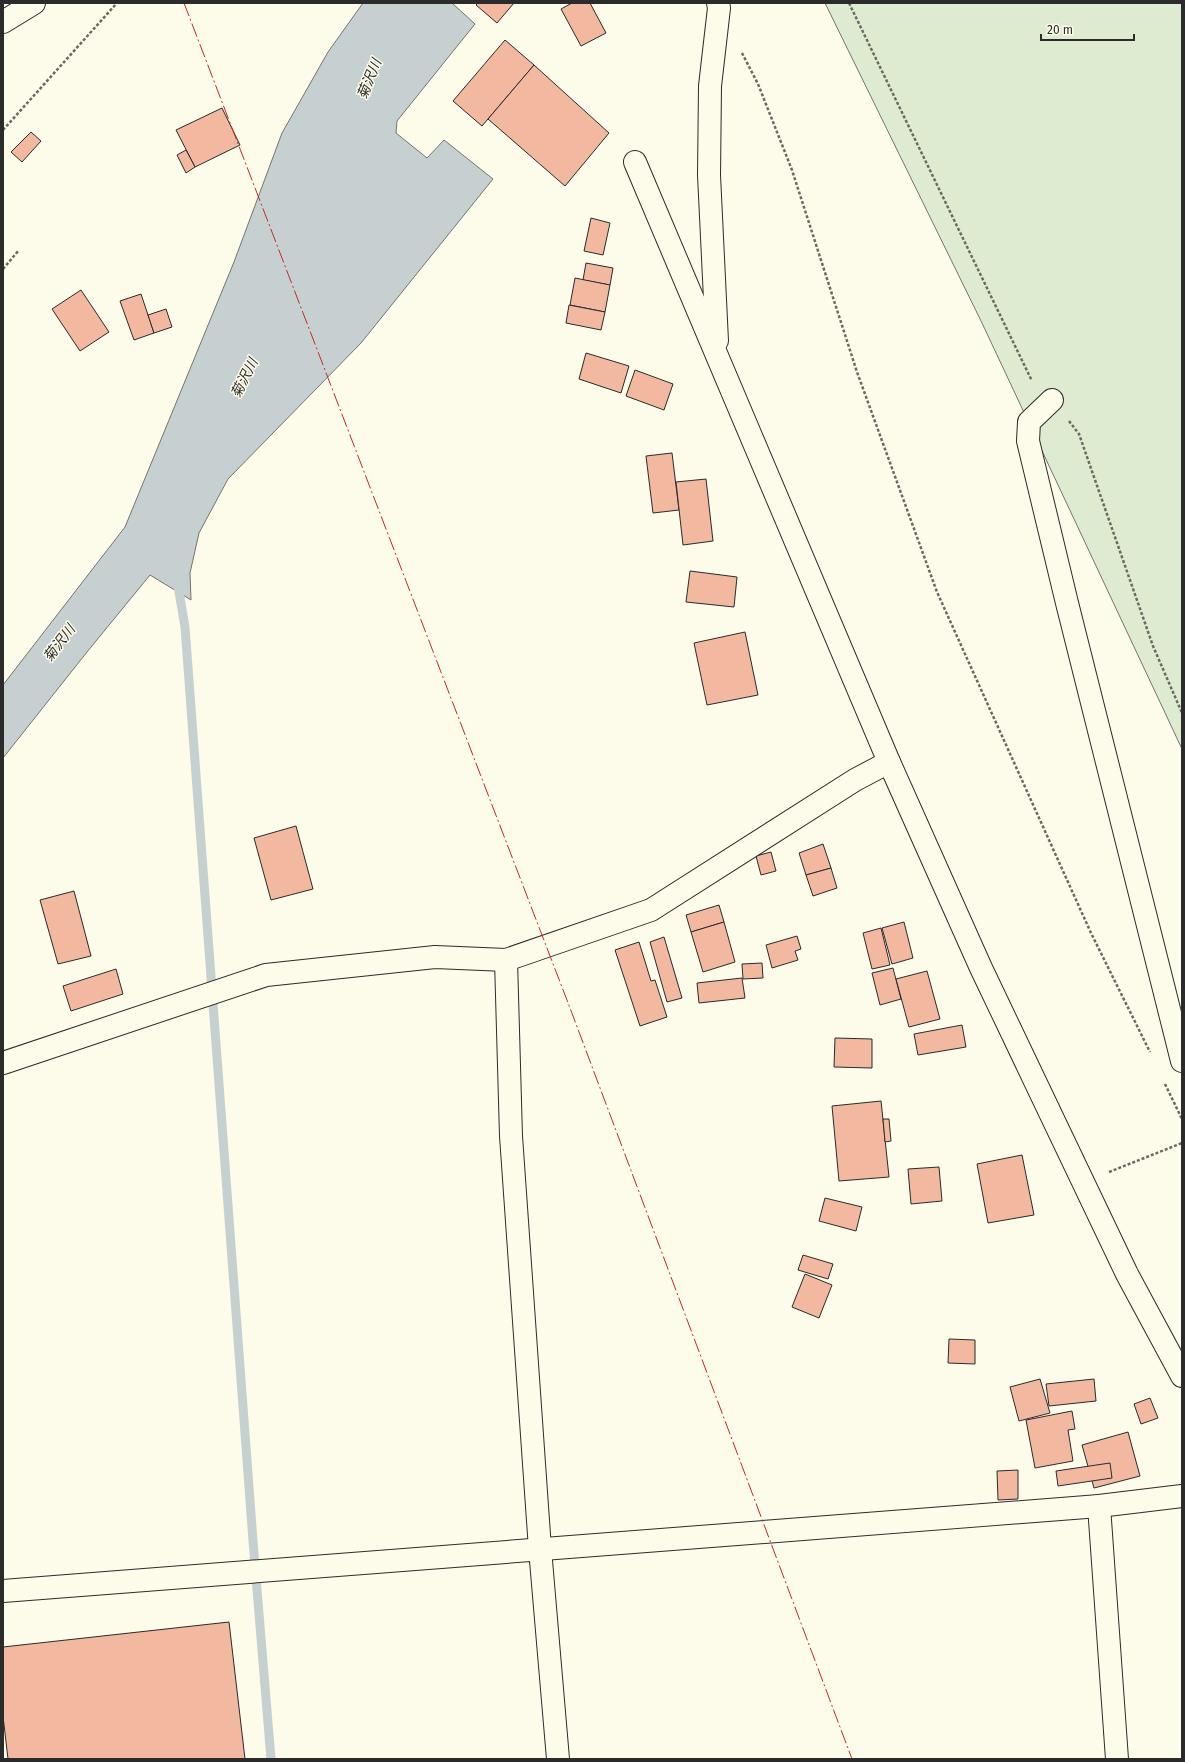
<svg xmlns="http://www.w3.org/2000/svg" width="1185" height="1762" font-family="'Fira Sans','Noto Sans JP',sans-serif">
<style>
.green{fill:#deebd1;stroke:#74746e}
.water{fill:#c7d0d0;stroke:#74746e}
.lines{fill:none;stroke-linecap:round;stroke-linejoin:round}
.stream{stroke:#c7d0d0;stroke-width:9}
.building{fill:#f2b8a0;stroke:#2b2b2b}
.minor-casing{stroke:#2b2b2b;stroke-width:24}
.path{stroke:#6a6964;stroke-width:2.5;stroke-dasharray:3 2;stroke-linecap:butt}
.minor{stroke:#fdfbea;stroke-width:22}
.power{stroke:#c62828;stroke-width:1;stroke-dasharray:14 3 2 3;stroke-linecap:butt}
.labels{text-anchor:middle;stroke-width:3;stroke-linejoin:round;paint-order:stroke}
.water-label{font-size:14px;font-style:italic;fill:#2b2b2b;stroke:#fdfbea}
</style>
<rect width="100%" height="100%" fill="#fdfbea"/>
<polygon class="green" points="825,3 1182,3 1182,749 982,323"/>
<polygon class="water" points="363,3 452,3 475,24 397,121 396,133 427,158 444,140 493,179 361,343 228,479 199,533 190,573 191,600 150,575 87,652 3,758 3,685 125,527 234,262 282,133 328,52"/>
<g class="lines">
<polyline class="stream" points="177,580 185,627 253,1541 271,1759"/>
</g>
<g class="building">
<polygon points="478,3 514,3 497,23 476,5"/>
<polygon points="572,3 590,3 606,33 581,46 561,9"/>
<polygon points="505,40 534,65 482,126 453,101"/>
<polygon points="534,65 609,133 565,186 488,119"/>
<polygon points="222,108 240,145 195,167 176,130"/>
<polygon points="31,132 41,141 22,162 11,152"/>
<polygon points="186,150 195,167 186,173 177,155"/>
<polygon points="591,218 610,223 603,255 584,251"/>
<polygon points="586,263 613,268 610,285 583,280"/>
<polygon points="575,278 610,285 605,312 570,305"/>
<polygon points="81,290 109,332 80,351 52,309"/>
<polygon points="141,294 154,333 134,340 120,301"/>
<polygon points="569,305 605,312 601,330 566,323"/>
<polygon points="166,309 172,327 154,333 148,315"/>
<polygon points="586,353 629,366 621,393 579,379"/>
<polygon points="635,370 673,384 664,410 626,396"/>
<polygon points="672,453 679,510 653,513 646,456"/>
<polygon points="706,479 713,541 683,545 676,482"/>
<polygon points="690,571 737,577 734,607 686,602"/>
<polygon points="745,632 758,695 707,705 694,643"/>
<polygon points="296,826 313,889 271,900 254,838"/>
<polygon points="823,844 831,868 806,875 799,853"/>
<polygon points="771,852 776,871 761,875 756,856"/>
<polygon points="831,868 837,888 813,896 806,875"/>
<polygon points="74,891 91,956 58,964 40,900"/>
<polygon points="719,905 724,922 691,932 686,915"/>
<polygon points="724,922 735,962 703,972 691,932"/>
<polygon points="904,922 913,958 892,964 882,928"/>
<polygon points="881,928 890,965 872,969 863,933"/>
<polygon points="797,936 801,949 795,951 798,960 772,968 766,945"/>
<polygon points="664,937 682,998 667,1002 650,942"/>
<polygon points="639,942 651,981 655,980 667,1017 640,1026 615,950"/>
<polygon points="762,963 763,978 743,979 742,964"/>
<polygon points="893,968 901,999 880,1005 872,973"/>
<polygon points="116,969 123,994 71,1011 63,986"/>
<polygon points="927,971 940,1019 909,1027 896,979"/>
<polygon points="742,978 745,998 699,1003 697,983"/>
<polygon points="962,1025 966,1047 918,1055 914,1034"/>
<polygon points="835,1038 872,1039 872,1068 834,1067"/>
<polygon points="881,1101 889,1177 839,1181 832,1106"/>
<polygon points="883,1119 889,1119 891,1141 885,1142"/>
<polygon points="1022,1155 1034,1215 988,1223 977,1164"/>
<polygon points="939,1167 942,1201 911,1204 908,1169"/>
<polygon points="825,1198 862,1207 856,1231 819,1221"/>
<polygon points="803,1255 833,1264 828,1279 798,1270"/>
<polygon points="805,1274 832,1285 819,1318 792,1307"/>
<polygon points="949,1339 975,1340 975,1364 948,1363"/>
<polygon points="1040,1379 1050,1413 1019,1421 1010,1387"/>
<polygon points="1094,1379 1096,1401 1049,1406 1046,1384"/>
<polygon points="1150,1398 1158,1418 1141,1424 1134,1404"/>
<polygon points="1072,1411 1075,1429 1068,1430 1073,1461 1035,1468 1026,1420"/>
<polygon points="1128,1432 1140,1476 1094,1488 1082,1445"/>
<polygon points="1110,1463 1112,1478 1058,1486 1056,1471"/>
<polygon points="1018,1470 1018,1499 998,1500 997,1471"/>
<polygon points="229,1622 245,1759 8,1759 3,1716 3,1647"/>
</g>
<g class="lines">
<g class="minor-casing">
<g id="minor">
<polyline points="3,22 34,3"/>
<polyline points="635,162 889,762 981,968 1127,1274 1182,1376"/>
<polyline points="717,341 709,175 710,86 719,8 718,3"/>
<polyline points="1052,400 1029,422 1028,441 1067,603 1182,1061"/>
<polyline points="506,960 511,1136 540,1549 558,1759"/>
<polyline points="3,1063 266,975 435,957 506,960 651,910 855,780 889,762"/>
<polyline points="1099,1506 1117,1759"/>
<polyline points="3,1591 1099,1506 1182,1496"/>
</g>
</g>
<g class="path">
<polyline points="849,3 1032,381"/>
<polyline points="742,53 758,84 792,170 857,372 937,592 1091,933 1150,1052"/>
<polyline points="3,130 117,3"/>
<polyline points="3,269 19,250"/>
<polyline points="1069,421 1079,434 1153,646 1182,713"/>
<polyline points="1165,1084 1182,1119"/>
<polyline points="1109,1172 1182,1143"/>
</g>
<use href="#minor" class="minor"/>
<polyline class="power" points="184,3 570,1008 852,1759"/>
</g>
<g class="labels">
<g class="water-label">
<text transform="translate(369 79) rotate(-68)" y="5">菊沢川</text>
<text transform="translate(244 378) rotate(-63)" y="5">菊沢川</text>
<text transform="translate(59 643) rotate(-53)" y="5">菊沢川</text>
</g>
</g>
<rect width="1185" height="1762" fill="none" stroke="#2b2b2b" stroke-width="8"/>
<path d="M1041 34v6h93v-6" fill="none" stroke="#2b2b2b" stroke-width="2"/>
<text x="1047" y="34" font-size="12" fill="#2b2b2b" stroke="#fdfbea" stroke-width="3" paint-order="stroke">20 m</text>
</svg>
